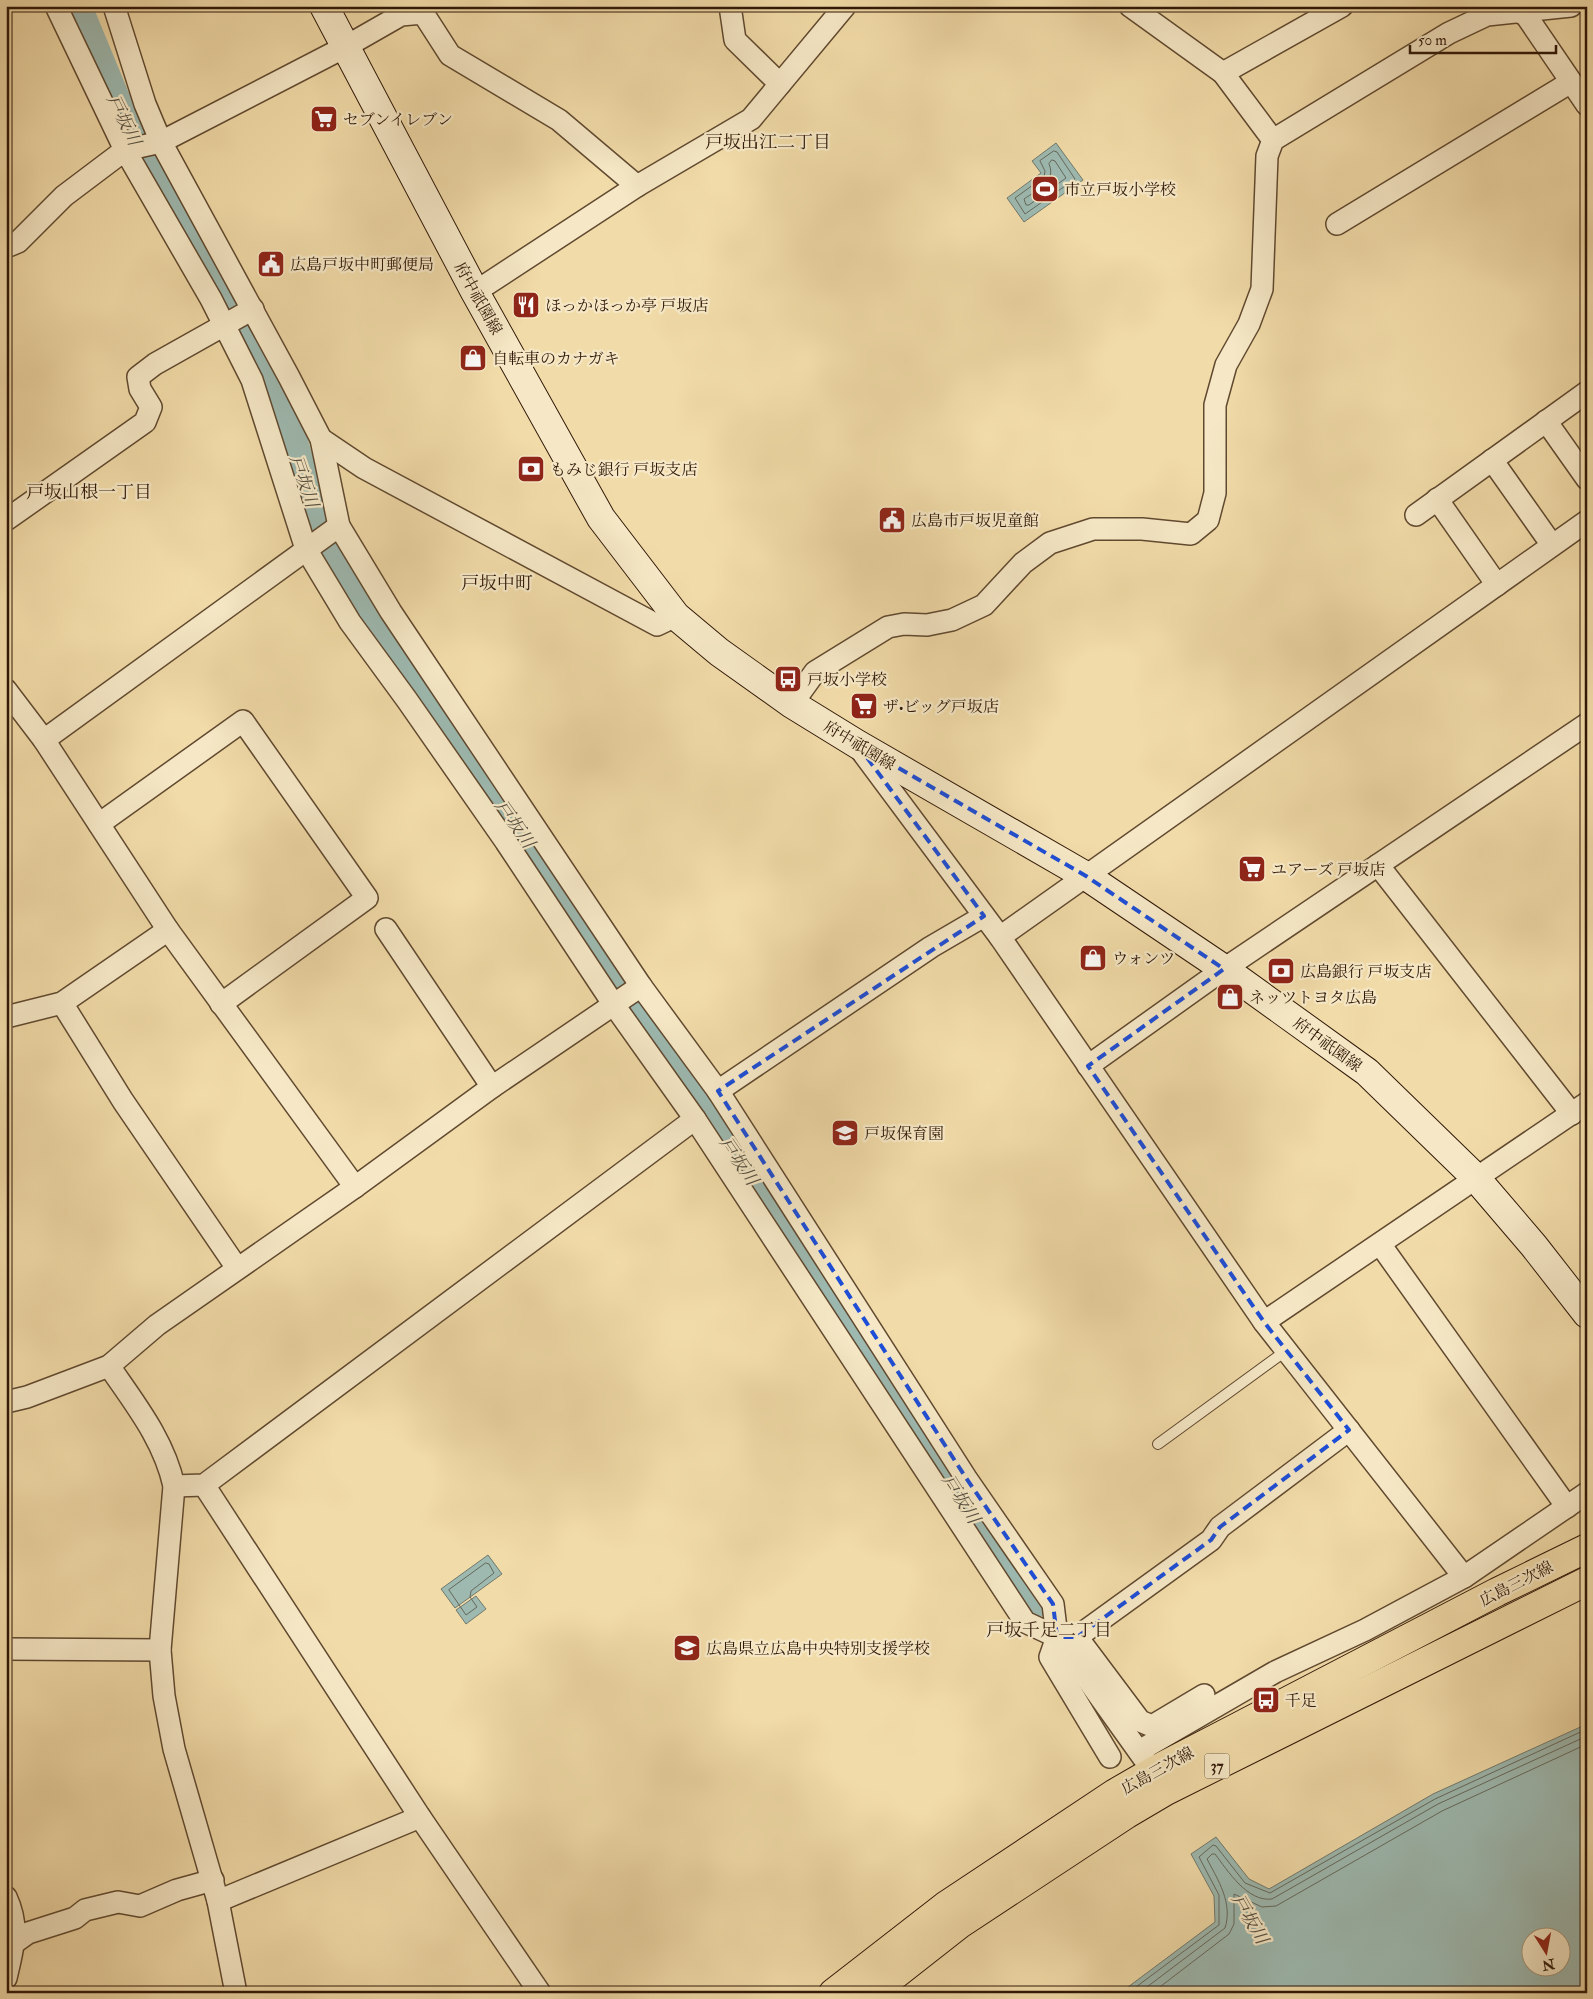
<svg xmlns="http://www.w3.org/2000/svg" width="1593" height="1999" font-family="'IM FELL Double Pica','Noto Serif JP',serif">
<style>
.water{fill:#9db9b0;stroke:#71796d;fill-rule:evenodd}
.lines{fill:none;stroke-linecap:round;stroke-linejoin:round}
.shore{stroke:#66685c;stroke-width:1}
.river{stroke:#9db9b0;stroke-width:35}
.service-casing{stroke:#604930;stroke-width:12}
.minor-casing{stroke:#604930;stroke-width:24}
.tertiary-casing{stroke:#604930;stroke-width:29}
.secondary-casing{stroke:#301808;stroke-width:30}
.primary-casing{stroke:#301808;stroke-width:30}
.service{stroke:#f6e8c6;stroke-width:10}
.minor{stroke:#f6e8c6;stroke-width:21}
.tertiary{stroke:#f6e8c6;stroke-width:26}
.secondary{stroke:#f6e8c6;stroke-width:28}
.primary{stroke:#f1dba8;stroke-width:28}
.marked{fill:none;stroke:#1d4ed8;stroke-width:4;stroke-dasharray:10 6;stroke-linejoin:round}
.labels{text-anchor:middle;stroke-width:4.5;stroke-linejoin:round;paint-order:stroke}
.shield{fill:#f6e8c6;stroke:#6b5641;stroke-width:1}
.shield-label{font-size:15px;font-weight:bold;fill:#301808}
.poi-label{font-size:16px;fill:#301808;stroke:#f6e8c6;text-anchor:start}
.street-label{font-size:16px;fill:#301808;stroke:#f6e8c6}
.water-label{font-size:18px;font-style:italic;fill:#565043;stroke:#f6e8c6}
.neighbourhood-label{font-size:18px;fill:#301808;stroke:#f6e8c6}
</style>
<rect width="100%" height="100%" fill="#f1dba8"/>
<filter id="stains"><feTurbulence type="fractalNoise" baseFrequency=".004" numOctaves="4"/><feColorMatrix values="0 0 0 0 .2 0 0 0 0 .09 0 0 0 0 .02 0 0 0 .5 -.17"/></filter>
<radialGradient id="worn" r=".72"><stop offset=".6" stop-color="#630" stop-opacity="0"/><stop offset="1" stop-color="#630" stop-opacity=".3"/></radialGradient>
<g class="water">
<polygon points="1056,143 1083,180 1024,222 1007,198 1041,173 1032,161"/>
<polygon points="488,1555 502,1574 455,1608 441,1589"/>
<polygon points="476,1596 486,1609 466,1624 456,1610"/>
<path d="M1587,1724V1993H1120L1215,1922L1214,1896L1191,1854L1216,1837L1249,1879L1269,1889L1433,1794ZM1530,1936H1560V1966H1530Z"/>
</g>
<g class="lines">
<g class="shore">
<polygon points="1054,151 1057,152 1075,179 1025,214 1015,198 1044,177 1045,171 1040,161"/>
<path d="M1052,160L1055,161L1066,178L1029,205H1026L1024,199C1037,190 1057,182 1049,164Z"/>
<polygon points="486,1563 489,1564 494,1573 471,1591 470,1597 477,1607 466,1615 449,1590"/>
<polyline points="1128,1993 1219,1925 1219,1895 1199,1857 1213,1845 1216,1846 1245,1883 1270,1893 1435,1799 1587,1729"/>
<path d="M1139,1993L1225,1928C1233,1903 1218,1880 1207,1859L1212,1854H1215C1228,1871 1247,1902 1272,1899L1438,1804L1587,1736"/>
<polyline points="1152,1993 1229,1934 1234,1924 1234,1894 1262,1907 1276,1906 1442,1811 1587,1744"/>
</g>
<polyline class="river" points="74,6 112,98 148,168 219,285 275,387 299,472 333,559 388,646 519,829 776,1217 852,1322 912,1415 961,1502 1001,1554 1033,1601"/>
<g class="service-casing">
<polyline id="service" points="1158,1444 1287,1350"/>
</g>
<g class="minor-casing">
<g id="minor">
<polyline points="56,6 125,150 211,299 252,380 306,549 350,622 407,700 506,842 614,1005 695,1119 1025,1622 1057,1637 1077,1637 1211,1540 1220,1527 1349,1430"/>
<polyline points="114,6 145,104 161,142 289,377 321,439 339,526 391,612 641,986 718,1091 966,1478 1053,1604 1057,1637 1050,1657 1110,1757"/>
<polyline points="730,6 735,40 780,84"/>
<polyline points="1130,6 1223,73 1273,140"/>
<polyline points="1523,11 1587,105"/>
<polyline points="1223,73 1342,6"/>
<polyline points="1337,224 1571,82"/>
<polyline points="6,247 18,242 64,196 125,150 161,142 345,47 401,15 423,13 450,55 559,120 637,186"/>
<polyline points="475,292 637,186 751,119 845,6"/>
<polyline points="1546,421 1587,479"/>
<polyline points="321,439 364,468 657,625 676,616"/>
<polyline points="1492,460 1552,545"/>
<polyline points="1437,499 1497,585"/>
<polyline points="1416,515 1587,392"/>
<polyline points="6,520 145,422 151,407 140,389 138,377 155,364 253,309"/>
<polyline points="6,690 44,740 168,930 355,1187"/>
<polyline points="792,704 815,672 888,627 904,624 927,625 952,620 984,605 1023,563 1050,543 1093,529 1142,529 1191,534 1208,520 1215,493 1215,405 1226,365 1249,324 1262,289 1267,156 1273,140 1449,33 1487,15 1571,6"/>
<polyline points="44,740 339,526"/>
<polyline points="860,749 1000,937 1264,1322 1464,1577"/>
<polyline points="99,824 243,721 367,898 221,1004"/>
<polyline points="1378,865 1572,1114"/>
<polyline points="386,929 492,1087"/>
<polyline points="1000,937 1587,521"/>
<polyline points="62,1003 123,1101 237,1268"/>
<polyline points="6,1017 62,1003 168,930"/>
<polyline points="1088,1066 1224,969 1587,724"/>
<polyline points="718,1091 931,947 984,916"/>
<polyline points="1380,1244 1567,1507"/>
<polyline points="1264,1322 1587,1103"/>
<path d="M109,1366C135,1404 164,1440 174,1486L160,1650L164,1696L174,1749L218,1901L236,1993"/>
<polyline points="6,1402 27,1397 109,1366 157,1325 355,1187 492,1087 641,986"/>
<polyline points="204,1485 420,1817 540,1993"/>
<polyline points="174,1486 204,1485 695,1119"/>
<polyline points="1057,1637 1147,1763"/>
<polyline points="1077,1637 1140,1721 1152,1726 1204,1695"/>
<polyline points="6,1649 160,1650"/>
<polyline points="1139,1751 1275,1672 1365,1630 1464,1577 1587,1493"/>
<path d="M6,1897C20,1927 13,1948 6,1978"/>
<polyline points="218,1901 420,1817"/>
<polyline points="14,1943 28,1933 75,1918 85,1910 118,1902 140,1906 177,1890 213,1880"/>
</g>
</g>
<g class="tertiary-casing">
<polyline id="tertiary" points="1520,6 1523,11"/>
</g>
<g class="secondary-casing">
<polyline id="secondary" points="324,6 475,292 601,518 676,616 719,652 792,704 857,744 1086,876 1224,969 1367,1072 1475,1177 1534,1246 1587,1314"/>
</g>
<g class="primary-casing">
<g id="primary">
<polyline points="833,1993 945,1906 1115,1793 1153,1771 1497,1592 1587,1548"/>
<polyline points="872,1993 960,1924 1127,1814 1166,1791 1587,1581"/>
</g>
</g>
<use href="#service" class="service"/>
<use href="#minor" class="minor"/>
<use href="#tertiary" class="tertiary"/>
<use href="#secondary" class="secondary"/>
<use href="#primary" class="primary"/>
</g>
<path class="marked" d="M857,744L1086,876L1224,969L1088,1066L1264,1322L1349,1430L1220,1527L1211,1540L1077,1637H1057L1053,1604L966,1478L718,1091L984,916Z"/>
<defs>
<g id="supermarket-square" transform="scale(1.4375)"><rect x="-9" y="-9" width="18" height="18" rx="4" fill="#8f2418" stroke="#f6e8c6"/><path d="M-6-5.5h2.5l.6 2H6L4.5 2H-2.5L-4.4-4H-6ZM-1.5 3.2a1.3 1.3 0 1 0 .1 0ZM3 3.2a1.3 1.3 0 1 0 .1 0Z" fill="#fff"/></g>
<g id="stadium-square" transform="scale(1.4375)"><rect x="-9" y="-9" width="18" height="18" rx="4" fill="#8f2418" stroke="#f6e8c6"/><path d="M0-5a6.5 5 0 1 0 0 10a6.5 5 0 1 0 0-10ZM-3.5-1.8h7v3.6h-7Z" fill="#fff"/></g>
<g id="civic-square" transform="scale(1.4375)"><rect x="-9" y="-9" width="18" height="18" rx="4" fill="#8f2418" stroke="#f6e8c6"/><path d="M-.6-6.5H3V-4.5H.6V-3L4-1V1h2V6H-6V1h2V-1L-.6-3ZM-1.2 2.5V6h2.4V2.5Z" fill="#fff"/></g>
<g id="restaurant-square" transform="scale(1.4375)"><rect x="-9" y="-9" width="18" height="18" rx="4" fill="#8f2418" stroke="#f6e8c6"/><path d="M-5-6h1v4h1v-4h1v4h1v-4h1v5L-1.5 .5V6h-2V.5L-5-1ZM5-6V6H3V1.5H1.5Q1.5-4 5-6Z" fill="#fff"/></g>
<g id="shop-square" transform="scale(1.4375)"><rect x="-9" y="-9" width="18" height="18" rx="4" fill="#8f2418" stroke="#f6e8c6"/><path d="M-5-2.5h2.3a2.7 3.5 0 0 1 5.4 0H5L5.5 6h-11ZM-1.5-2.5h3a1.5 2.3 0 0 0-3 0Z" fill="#fff"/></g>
<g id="bank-square" transform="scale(1.4375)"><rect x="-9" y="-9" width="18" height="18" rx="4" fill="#8f2418" stroke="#f6e8c6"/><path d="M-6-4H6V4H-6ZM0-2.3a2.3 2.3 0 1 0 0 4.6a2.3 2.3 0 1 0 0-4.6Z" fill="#fff"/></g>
<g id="bus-square" transform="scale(1.4375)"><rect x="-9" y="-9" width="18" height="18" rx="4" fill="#8f2418" stroke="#f6e8c6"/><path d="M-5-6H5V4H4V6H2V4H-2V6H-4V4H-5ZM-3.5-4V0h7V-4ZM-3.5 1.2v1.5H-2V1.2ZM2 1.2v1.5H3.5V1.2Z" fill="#fff"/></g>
<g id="school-square" transform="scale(1.4375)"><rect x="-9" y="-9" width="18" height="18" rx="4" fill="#8f2418" stroke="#f6e8c6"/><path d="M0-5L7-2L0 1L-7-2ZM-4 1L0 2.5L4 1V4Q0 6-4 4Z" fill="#fff"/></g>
</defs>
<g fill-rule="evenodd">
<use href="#supermarket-square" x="324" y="119"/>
<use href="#stadium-square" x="1045" y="189"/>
<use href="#civic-square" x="271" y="264"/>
<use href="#restaurant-square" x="526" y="305"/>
<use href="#shop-square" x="473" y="358"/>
<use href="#bank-square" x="531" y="469"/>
<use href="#civic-square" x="892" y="520"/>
<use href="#bus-square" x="788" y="679"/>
<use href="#supermarket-square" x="864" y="706"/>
<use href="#supermarket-square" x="1252" y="869"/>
<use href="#shop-square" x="1093" y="958"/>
<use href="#bank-square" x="1281" y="971"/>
<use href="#shop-square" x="1230" y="997"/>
<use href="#school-square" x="845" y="1133"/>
<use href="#school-square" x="687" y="1648"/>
<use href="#bus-square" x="1266" y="1700"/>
</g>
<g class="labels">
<rect class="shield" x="1204.5" y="1753.5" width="25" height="25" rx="4"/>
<g class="shield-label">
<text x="1217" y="1771">37</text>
</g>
<g class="poi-label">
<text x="343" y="125">セブンイレブン</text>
<text x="1064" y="195">市立戸坂小学校</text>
<text x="290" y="270">広島戸坂中町郵便局</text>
<text x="545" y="311">ほっかほっか亭 戸坂店</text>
<text x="492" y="364">自転車のカナガキ</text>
<text x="550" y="475">もみじ銀行 戸坂支店</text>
<text x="911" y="526">広島市戸坂児童館</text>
<text x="807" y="685">戸坂小学校</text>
<text x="883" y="712">ザ•ビッグ戸坂店</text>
<text x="1271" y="875">ユアーズ 戸坂店</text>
<text x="1112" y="964">ウォンツ</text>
<text x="1300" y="977">広島銀行 戸坂支店</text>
<text x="1249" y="1003">ネッツトヨタ広島</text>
<text x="864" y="1139">戸坂保育園</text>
<text x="706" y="1654">広島県立広島中央特別支援学校</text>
<text x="1285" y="1706">千足</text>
</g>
<g class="street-label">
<text transform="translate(479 298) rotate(61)" y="6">府中祇園線</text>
<text transform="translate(860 745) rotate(31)" y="6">府中祇園線</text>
<text transform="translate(1328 1044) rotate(36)" y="6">府中祇園線</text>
<text transform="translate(1516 1583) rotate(-27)" y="6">広島三次線</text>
<text transform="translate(1157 1770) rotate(-29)" y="6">広島三次線</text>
</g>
<g class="water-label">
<text transform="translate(124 120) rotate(64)" y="6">戸坂川</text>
<text transform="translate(304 481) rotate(71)" y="6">戸坂川</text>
<text transform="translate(515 824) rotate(55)" y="6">戸坂川</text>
<text transform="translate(739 1161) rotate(56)" y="6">戸坂川</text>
<text transform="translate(961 1499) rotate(58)" y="6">戸坂川</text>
<text transform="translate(1250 1919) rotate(60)" y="6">戸坂川</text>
</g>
<g class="neighbourhood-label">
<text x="768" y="148">戸坂出江二丁目</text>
<text x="89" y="498">戸坂山根一丁目</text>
<text x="497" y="589">戸坂中町</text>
<text x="1049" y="1636">戸坂千足二丁目</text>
</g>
</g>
<rect width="1593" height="1999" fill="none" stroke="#f1dba8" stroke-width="25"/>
<rect x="8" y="8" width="1578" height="1984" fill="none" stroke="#301808" stroke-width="2.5"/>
<rect x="12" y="12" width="1568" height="1974" fill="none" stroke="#301808"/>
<g transform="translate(1546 1952) rotate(169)"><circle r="24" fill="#f6e8c6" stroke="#a7957a"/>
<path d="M0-4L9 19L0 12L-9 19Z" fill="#8f2418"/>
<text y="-8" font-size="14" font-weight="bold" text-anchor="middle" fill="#301808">N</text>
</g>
<path d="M1410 45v8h146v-8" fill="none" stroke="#301808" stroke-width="2.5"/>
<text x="1418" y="45" font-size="15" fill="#301808" stroke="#f6e8c6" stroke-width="4" paint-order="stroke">50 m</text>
<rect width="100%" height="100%" filter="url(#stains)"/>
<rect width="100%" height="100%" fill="url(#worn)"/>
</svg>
